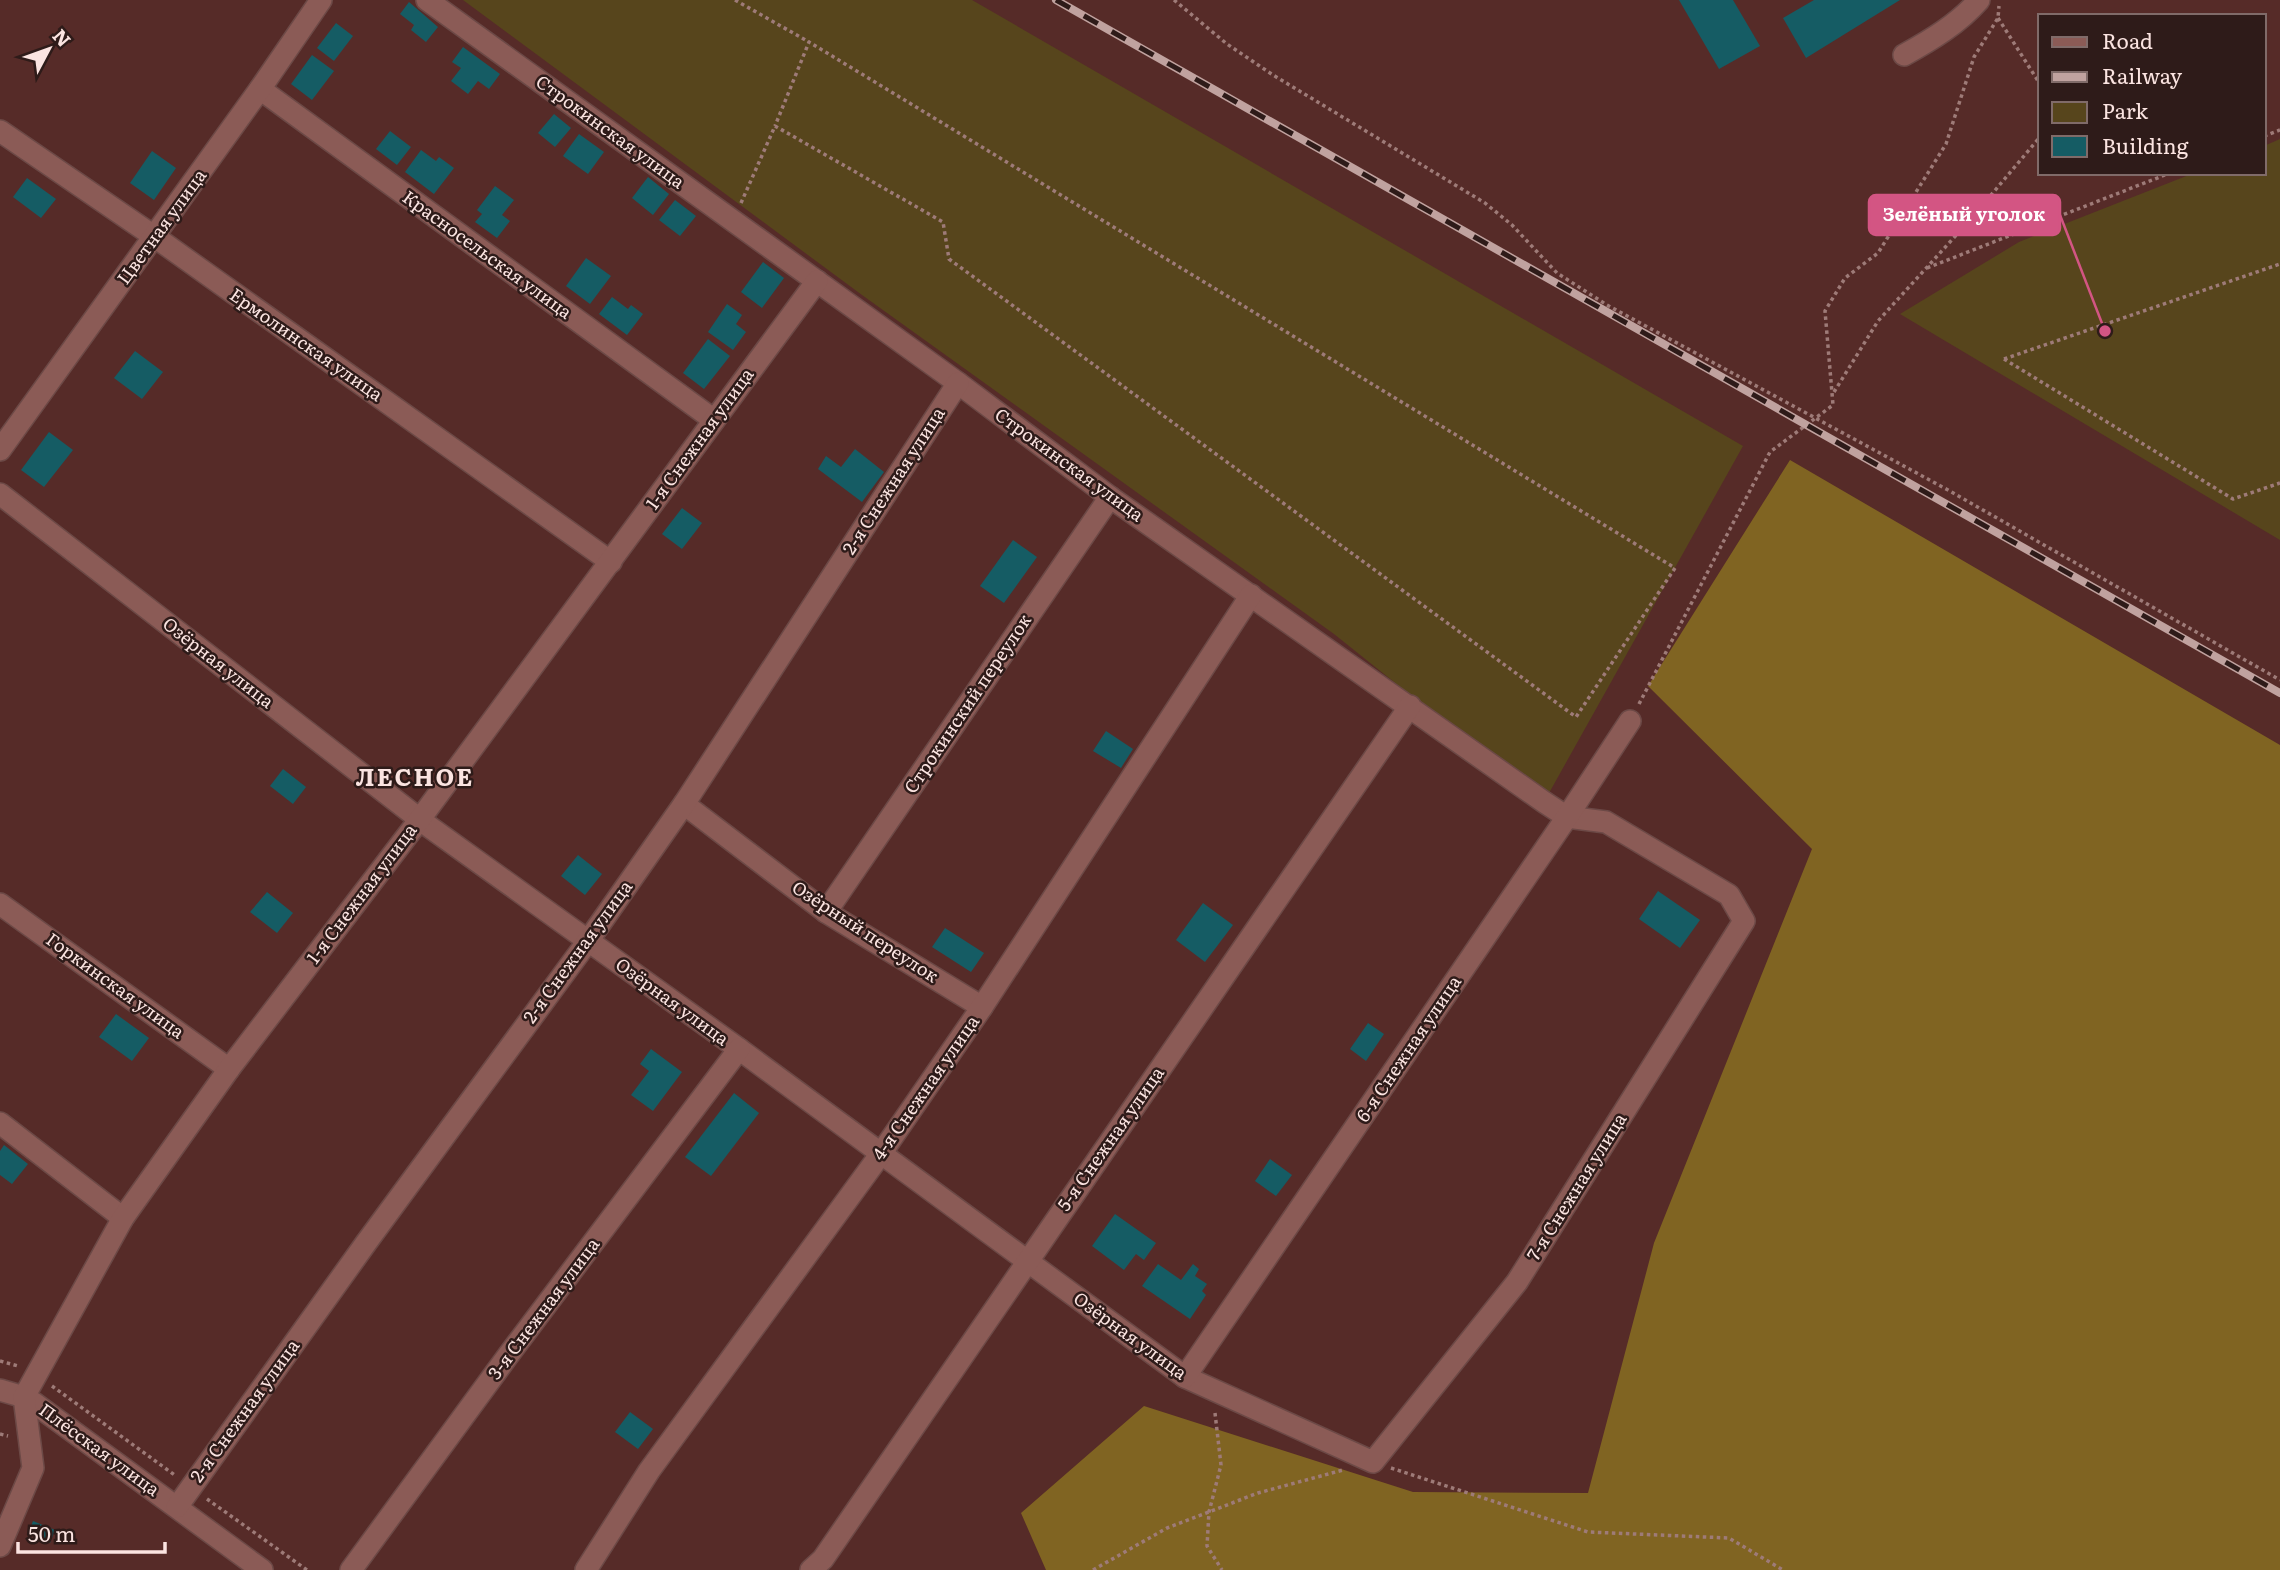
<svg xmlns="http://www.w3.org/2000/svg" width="2280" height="1570" font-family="Literata,serif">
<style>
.green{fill:#57451c}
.forest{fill:#806422}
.building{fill:#155c64}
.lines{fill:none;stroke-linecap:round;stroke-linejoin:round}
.street-casing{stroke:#6c4946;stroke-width:24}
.path{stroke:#9e7b78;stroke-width:3.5;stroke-dasharray:3.5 3.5;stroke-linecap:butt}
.street{stroke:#8b5b56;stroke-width:21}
.rail-casing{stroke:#c0a29f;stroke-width:8}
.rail{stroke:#2e1b19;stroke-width:5;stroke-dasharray:16;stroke-linecap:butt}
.labels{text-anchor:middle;stroke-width:5;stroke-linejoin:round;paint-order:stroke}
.street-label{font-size:18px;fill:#fbe4e1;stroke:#2e1b19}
.district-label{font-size:24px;font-weight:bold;letter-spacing:2px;fill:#fbe4e1;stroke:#2e1b19}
.leader{fill:none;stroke:#d35583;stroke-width:2.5}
.callout-dot{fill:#d35583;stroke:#2e1b19;stroke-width:2.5}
.callout{fill:#d35583;stroke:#d35583;stroke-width:2.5}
.callout-label{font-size:19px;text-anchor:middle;font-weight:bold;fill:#fff}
</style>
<rect width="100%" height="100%" fill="#562b28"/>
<g class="green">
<polygon points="463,0 972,0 1743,446 1544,802 1334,634 862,295"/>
<polygon points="2280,139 2280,540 1900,314 2019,242 2194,173 2264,173 2264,146"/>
</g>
<polygon class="forest" points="1790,460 2280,745 2280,1570 1046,1570 1021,1513 1144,1406 1413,1492 1588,1493 1654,1243 1812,849 1648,686"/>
<g class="building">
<polygon points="1679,0 1733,0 1760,46 1719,69"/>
<polygon points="1814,0 1900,0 1806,58 1783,18"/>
<polygon points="409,2 438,27 426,42 411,30 414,25 400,14"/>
<polygon points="336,23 353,36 334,61 317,48"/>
<polygon points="463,47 500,74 489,89 478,81 468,94 451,81 461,68 452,62"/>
<polygon points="312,55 334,71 312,100 291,84"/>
<polygon points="554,114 571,128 555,147 538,133"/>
<polygon points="390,131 411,147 397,165 376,149"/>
<polygon points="579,134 604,152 588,174 563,156"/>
<polygon points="421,150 436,161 439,157 454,168 434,194 405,172"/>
<polygon points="152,151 176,168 154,200 130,183"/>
<polygon points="648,177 669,194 653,215 632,198"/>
<polygon points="27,178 56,199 41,218 13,197"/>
<polygon points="495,186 514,200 502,215 510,221 497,238 475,222 482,214 477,210"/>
<polygon points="675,200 696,216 680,236 659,220"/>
<polygon points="586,258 611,276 590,304 566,286"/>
<polygon points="763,262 784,278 762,308 741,292"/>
<polygon points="612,297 628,309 631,305 643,314 627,335 599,314"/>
<polygon points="727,304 742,315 736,324 746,332 733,350 708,332"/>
<polygon points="708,339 730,356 704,389 683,373"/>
<polygon points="135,351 163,372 142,399 114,378"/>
<polygon points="49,432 73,450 44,487 21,470"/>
<polygon points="855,449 884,472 862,502 818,469 826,456 841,467"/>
<polygon points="682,508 702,523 682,549 662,534"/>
<polygon points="1013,540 1037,557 1004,603 980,586"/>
<polygon points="1106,731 1133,749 1121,768 1093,751"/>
<polygon points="283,769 306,787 293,804 270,786"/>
<polygon points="578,855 602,874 585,895 561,876"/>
<polygon points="1658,891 1700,920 1680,948 1639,919"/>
<polygon points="267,892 293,913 277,933 250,912"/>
<polygon points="1203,903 1233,925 1205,962 1176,940"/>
<polygon points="945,928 984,953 971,972 932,947"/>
<polygon points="116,1014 149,1038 132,1061 99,1037"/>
<polygon points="1368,1023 1384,1034 1366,1061 1350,1049"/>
<polygon points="651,1049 682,1072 653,1111 631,1095 649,1071 640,1064"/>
<polygon points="734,1093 759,1113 711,1176 685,1157"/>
<polygon points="4,1145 28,1164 12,1184 0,1175 0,1151"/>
<polygon points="1270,1159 1292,1175 1276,1196 1255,1181"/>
<polygon points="1115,1214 1156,1243 1144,1260 1136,1254 1124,1270 1092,1246"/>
<polygon points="1158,1264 1181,1280 1193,1264 1199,1269 1195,1276 1207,1284 1202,1291 1206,1295 1190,1319 1142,1286"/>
<polygon points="630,1412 653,1429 638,1449 615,1432"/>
<polygon points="33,1521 55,1530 50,1543 28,1534"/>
</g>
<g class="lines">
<g class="street-casing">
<g id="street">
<path d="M1904,55C1931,40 1958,24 1979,0"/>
<polyline points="260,89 714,420"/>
<polyline points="0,131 155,237 611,562"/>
<polyline points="0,450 260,89 321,0"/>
<polyline points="0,494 431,828 739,1049 1185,1377 1373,1462 1517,1282 1744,921 1729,895 1606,822 1567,817 1544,802 1110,497 958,383 427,0"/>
<polyline points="684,804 826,912 982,1007"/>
<polyline points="0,904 229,1069"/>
<polyline points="826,912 1110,497"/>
<polyline points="0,1123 123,1218"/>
<polyline points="1185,1377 1567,817 1630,721"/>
<polyline points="0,1390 24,1397 34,1403 262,1570"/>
<polyline points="177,1507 366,1243 588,941 684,804 958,383"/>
<polyline points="0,1546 33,1468 24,1397 123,1218 229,1069 420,819 817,281"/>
<polyline points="351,1570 507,1357 739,1049"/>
<polyline points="586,1570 649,1471 880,1155 982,1007 1251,595"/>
<polyline points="811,1570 823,1559 1410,706"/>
</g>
</g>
<g class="path">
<polyline points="735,0 809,42"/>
<polyline points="1174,0 1227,44 1273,75 1485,203 1512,225 1557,273 1607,305 1948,490 2280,680"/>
<polyline points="1998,18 2040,84"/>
<polyline points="2264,136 2280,130"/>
<polyline points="741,203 775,126 943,222 949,259 1576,717 1675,568 809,42 775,126"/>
<polyline points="1927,268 2170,173"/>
<polyline points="2004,359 2233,499 2280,483"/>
<polyline points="2004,359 2280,264"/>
<polyline points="1834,392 1878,321 1970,220 2040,137"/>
<polyline points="1639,704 1770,452 1833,405 1825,311 1845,278 1878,253 1946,144 1974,57 1998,18 1999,6"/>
<polyline points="0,1361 18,1366"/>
<polyline points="52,1386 176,1476"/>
<polyline points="1215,1413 1221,1465 1209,1512 1207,1546 1222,1570"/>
<polyline points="0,1434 8,1436"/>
<polyline points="1391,1468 1588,1532 1729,1538 1783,1570"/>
<polyline points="207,1499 307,1570"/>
<polyline points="1093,1570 1167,1528 1258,1493 1343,1470"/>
</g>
<use href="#street" class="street"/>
<g class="rail-casing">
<polyline id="rail" points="1056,0 2280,693"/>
</g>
<use href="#rail" class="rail"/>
</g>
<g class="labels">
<g class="street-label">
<text transform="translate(610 132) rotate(36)" y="6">Строкинская улица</text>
<text transform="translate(162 227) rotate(-54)" y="6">Цветная улица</text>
<text transform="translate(487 255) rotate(36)" y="6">Красносельская улица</text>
<text transform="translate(306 345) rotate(35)" y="6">Ермолинская улица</text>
<text transform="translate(700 439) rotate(-54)" y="6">1-я Снежная улица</text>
<text transform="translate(1069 465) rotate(36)" y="6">Строкинская улица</text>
<text transform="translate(894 481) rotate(-57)" y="6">2-я Снежная улица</text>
<text transform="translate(218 663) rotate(38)" y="6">Озёрная улица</text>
<text transform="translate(968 704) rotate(-56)" y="6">Строкинский переулок</text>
<text transform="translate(362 894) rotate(-53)" y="6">1-я Снежная улица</text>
<text transform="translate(865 932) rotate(33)" y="6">Озёрный переулок</text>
<text transform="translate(578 952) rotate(-54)" y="6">2-я Снежная улица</text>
<text transform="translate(115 986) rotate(36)" y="6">Горкинская улица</text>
<text transform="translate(672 1002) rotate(36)" y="6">Озёрная улица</text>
<text transform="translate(1409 1049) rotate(-56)" y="6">6-я Снежная улица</text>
<text transform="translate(926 1088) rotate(-55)" y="6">4-я Снежная улица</text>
<text transform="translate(1111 1139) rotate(-55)" y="6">5-я Снежная улица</text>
<text transform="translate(1577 1187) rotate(-58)" y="6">7-я Снежная улица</text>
<text transform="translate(544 1309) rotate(-53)" y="6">3-я Снежная улица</text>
<text transform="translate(1130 1336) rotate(36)" y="6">Озёрная улица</text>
<text transform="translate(245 1411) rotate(-54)" y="6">2-я Снежная улица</text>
<text transform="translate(99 1450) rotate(36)" y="6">Плёсская улица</text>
</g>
<g class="district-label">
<text x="415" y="786">ЛЕСНОЕ</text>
</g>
</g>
<path class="leader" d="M2105 331L2060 215"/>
<circle class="callout-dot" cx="2105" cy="331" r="7"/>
<rect class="callout" x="1869" y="195" width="191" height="40" rx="7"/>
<g class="callout-label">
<text x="1964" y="221">Зелёный уголок</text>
</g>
<rect x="2038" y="14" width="228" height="161" fill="#2e1b19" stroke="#806b69" stroke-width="2"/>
<rect x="2052" y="37" width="35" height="10" fill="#8b5b56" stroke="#806b69" stroke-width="2"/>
<text x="2102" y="49" font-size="21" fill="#fbe4e1">Road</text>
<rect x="2052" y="72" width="35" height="10" fill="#c0a29f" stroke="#806b69" stroke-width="2"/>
<text x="2102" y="84" font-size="21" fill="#fbe4e1">Railway</text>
<rect x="2052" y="102" width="35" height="21" fill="#57451c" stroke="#806b69" stroke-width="2"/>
<text x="2102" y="119" font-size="21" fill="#fbe4e1">Park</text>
<rect x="2052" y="136" width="35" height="21" fill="#155c64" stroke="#806b69" stroke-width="2"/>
<text x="2102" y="154" font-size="21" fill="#fbe4e1">Building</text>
<g transform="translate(49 49) rotate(49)" stroke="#2e1b19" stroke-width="5" paint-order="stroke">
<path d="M0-5L12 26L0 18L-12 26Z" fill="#fbe4e1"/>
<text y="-10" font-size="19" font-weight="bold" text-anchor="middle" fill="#fbe4e1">N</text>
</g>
<path d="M18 1542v10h147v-10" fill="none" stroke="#fbe4e1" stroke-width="3.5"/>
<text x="28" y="1542" font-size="21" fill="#fbe4e1" stroke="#2e1b19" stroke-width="5" paint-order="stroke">50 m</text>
</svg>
